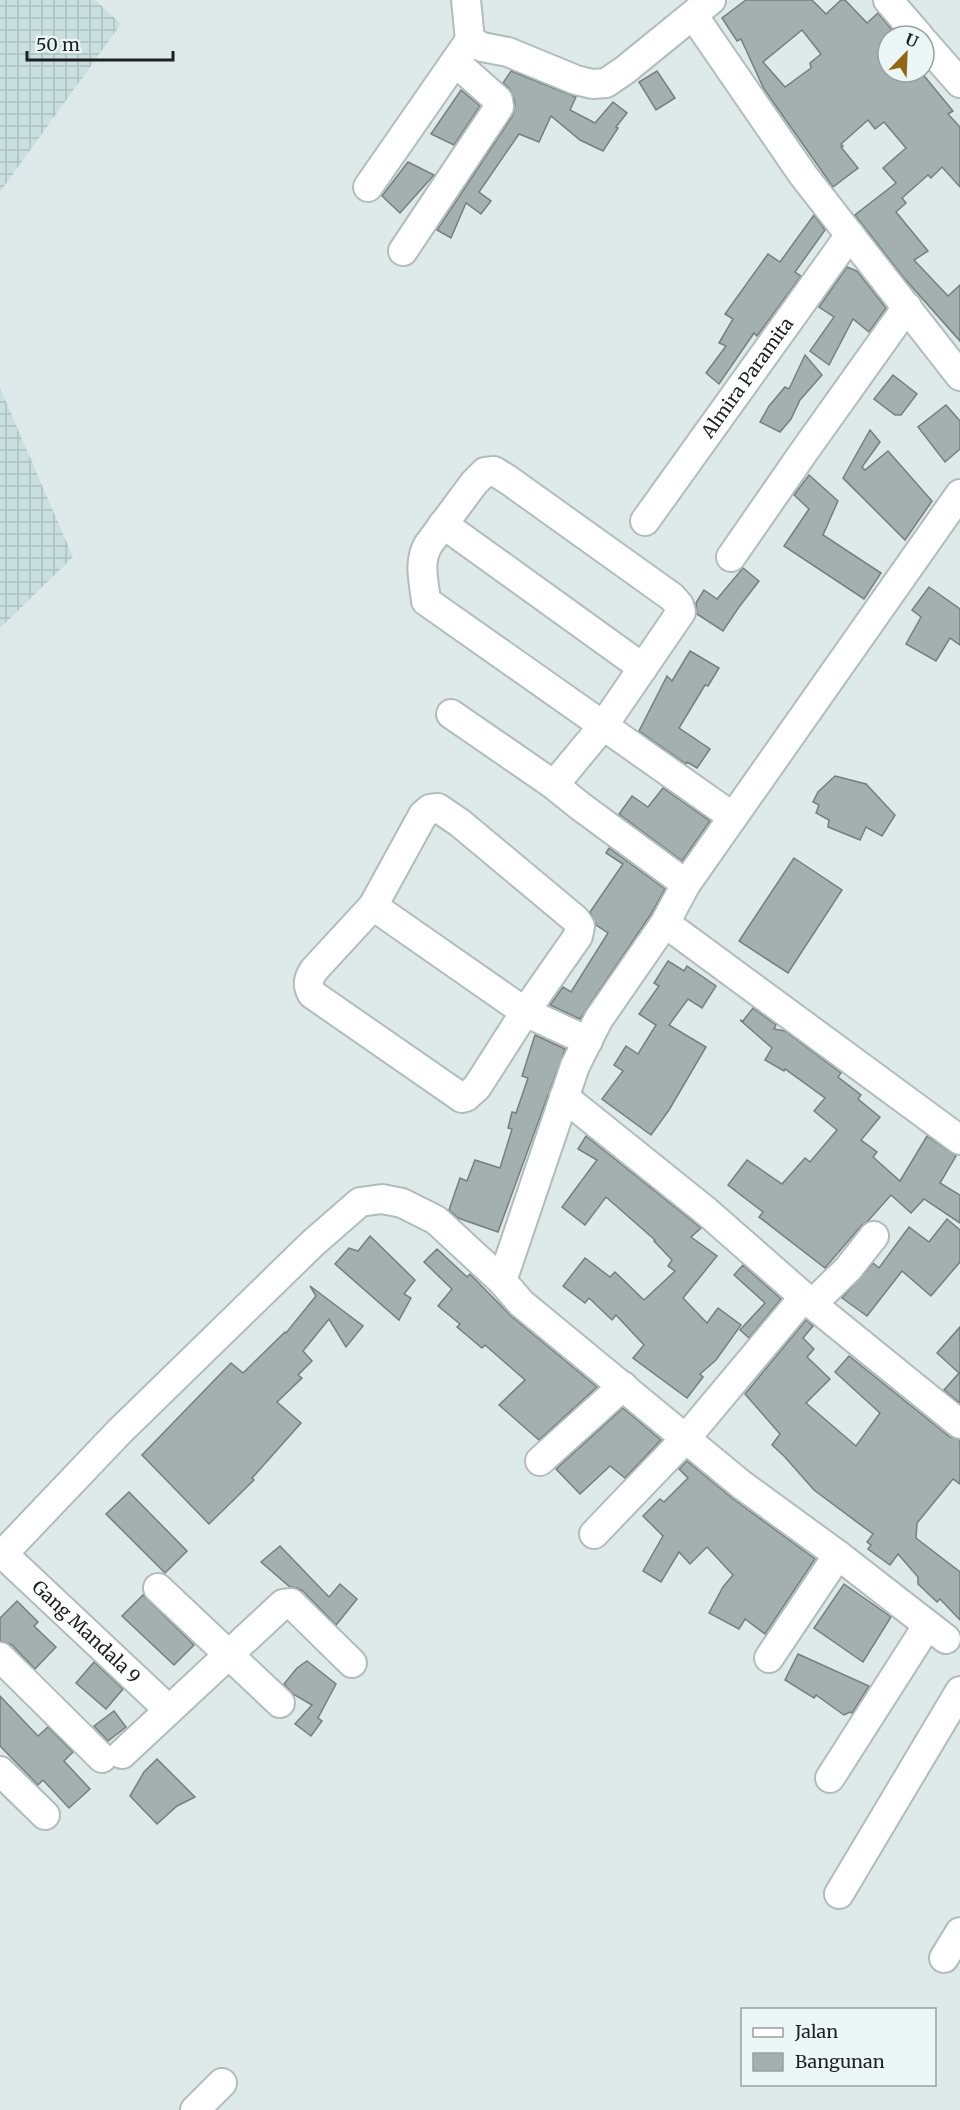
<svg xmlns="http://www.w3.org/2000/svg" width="960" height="2110" font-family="Merriweather,serif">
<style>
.industrial{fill:url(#industrial-grid)}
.building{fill:#a4afaf;stroke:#757f80;stroke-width:1.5;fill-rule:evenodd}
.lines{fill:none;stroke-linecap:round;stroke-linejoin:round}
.minor-casing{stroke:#b1bcbc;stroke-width:32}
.minor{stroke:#fff;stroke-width:28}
.labels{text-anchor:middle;stroke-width:6;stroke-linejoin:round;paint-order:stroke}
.street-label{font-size:18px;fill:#1c2020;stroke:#ebf7f7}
</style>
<defs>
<pattern id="industrial-grid" width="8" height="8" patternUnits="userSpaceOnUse" patternTransform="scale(1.5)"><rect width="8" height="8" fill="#cadfe0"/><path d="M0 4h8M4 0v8" fill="none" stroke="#adbfc0"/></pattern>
</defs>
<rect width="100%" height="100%" fill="#dee9e9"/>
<g class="industrial">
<polygon points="0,0 95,0 121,24 0,192"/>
<polygon points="0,388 73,557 0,628"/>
</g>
<g class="building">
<path d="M746,0H812L826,14L841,0H845L867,23L878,13L897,36H888V72H921L953,111L948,114L960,127V187L942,167L931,178L928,175L902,198L906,203L896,212L928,251L914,260L948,296L960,285V341L904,278L855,215L896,183L883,168L906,148L884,122L875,129L868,120L841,144L843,146L841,147L858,168L833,187L764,89L741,39L737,41L722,18ZM802,30L821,54L810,63L811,68L785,87L763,62Z"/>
<polygon points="511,71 576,97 570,110 595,123 613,102 627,113 616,127 618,128 603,151 580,140 551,116 539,142 519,134 479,192 491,201 481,214 466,203 451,238 437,230 513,115 515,105 514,98 509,88 503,83"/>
<polygon points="657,71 675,98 656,110 639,82"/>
<polygon points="461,90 480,106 454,145 431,134"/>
<polygon points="408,162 434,175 400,213 382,196"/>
<polygon points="814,215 825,230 795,272 801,276 757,336 754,333 719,384 706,373 726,346 719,343 733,319 725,314 768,254 780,262"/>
<polygon points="847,267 857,271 886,308 869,332 853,319 829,365 810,351 834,317 819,307"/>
<polygon points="805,355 822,375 800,400 791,419 780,432 760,422 769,406 785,387 789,389"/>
<polygon points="893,375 917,394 901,415 895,415 874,399"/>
<polygon points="946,405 960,421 960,449 945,462 918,427"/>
<polygon points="870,430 880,442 862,467 865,470 888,451 932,501 905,540 843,478"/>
<polygon points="809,475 838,501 823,535 881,573 864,599 784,546 809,509 794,495"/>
<polygon points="743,568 759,581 739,607 723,631 697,614 696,603 704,590 717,599"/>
<polygon points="929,587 960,609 960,645 950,638 936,661 906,644 921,617 912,610"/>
<polygon points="690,651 719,668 708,686 705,685 679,728 710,749 697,768 687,762 686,764 639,731 667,676 672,681"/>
<polygon points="835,776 866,784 895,815 882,836 866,827 860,840 828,827 829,820 816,813 819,805 813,802 818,792"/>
<polygon points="663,788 710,821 682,861 619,814 632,796 648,807"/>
<polygon points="609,848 665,889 651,914 580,1019 550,1005 563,987 571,992 608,933 596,925 590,912 623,864 606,853"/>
<polygon points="794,858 842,890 788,973 739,941"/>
<polygon points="668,961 684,971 687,966 716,986 702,1008 688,999 669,1025 706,1047 669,1110 651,1135 602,1099 623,1071 614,1065 626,1046 638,1054 656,1025 639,1014 659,986 654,983"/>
<polygon points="753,1008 776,1025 774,1029 785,1031 841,1073 838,1077 861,1095 858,1099 880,1117 861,1140 877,1152 873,1157 900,1181 927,1136 956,1156 940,1183 960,1195 960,1223 924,1199 911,1213 891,1195 868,1221 861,1226 825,1268 759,1217 763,1212 728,1185 747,1160 782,1184 805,1158 810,1162 837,1130 814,1111 825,1098 785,1069 784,1071 765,1060 772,1048 740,1020 743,1021"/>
<polygon points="535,1035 565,1049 498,1232 458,1218 449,1210 460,1178 467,1181 475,1160 500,1168 512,1129 508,1128 512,1112 516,1113 528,1078 522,1076"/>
<polygon points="586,1136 701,1228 691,1237 717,1256 683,1298 707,1323 718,1308 741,1325 716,1360 700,1374 703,1377 687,1398 633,1358 644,1345 616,1315 612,1320 589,1298 585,1303 563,1286 585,1258 610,1277 615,1272 644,1300 675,1271 668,1266 672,1260 654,1241 655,1240 606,1197 585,1225 562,1207 597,1160 578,1149"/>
<polygon points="947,1219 960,1230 960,1262 931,1296 902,1271 867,1316 842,1298 873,1263 879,1268 909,1227 929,1242"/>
<polygon points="370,1236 415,1280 404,1294 411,1298 399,1320 335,1264 349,1248 358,1251"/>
<polygon points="437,1249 467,1277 470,1274 511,1316 597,1387 539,1440 499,1405 525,1380 485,1345 482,1348 457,1327 460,1324 438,1306 452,1289 424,1262"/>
<polygon points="743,1265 781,1299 749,1338 740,1330 765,1303 734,1275"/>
<polygon points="310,1286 363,1326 346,1347 329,1319 303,1351 312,1361 298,1375 302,1378 277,1402 301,1423 252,1478 254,1480 209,1524 142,1455 231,1363 243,1373 285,1332 286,1333 316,1296"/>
<polygon points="806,1320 813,1326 803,1338 814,1349 807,1357 830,1379 806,1403 856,1446 880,1413 835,1372 849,1356 950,1437 960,1440 960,1484 953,1479 917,1523 916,1538 960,1572 960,1620 940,1599 937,1602 918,1584 918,1577 898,1554 890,1565 868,1549 871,1545 867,1542 873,1534 814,1490 784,1456 772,1445 780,1434 745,1394"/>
<polygon points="960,1327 960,1403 944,1390 959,1373 937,1353"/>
<polygon points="623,1408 661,1440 625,1478 610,1466 580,1494 556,1469"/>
<polygon points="687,1461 732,1498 815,1559 765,1634 745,1619 739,1629 709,1613 723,1587 733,1575 707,1547 690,1564 679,1552 661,1582 643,1571 663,1536 643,1516 660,1499 664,1502 688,1478 679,1469"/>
<polygon points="129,1492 187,1551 165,1573 106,1514"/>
<polygon points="280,1546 329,1597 340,1584 357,1599 336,1625 303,1591 297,1588 290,1587 261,1562"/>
<polygon points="844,1584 891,1617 863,1662 814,1628"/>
<polygon points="143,1595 194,1645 174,1665 122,1616"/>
<polygon points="17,1601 38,1622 34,1626 56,1647 35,1669 12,1645 0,1641 0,1618"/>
<polygon points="798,1654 869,1686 852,1713 850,1712 844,1715 816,1695 814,1698 785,1680"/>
<polygon points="307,1661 336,1684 318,1718 322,1721 311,1736 295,1724 312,1705 293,1694 284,1684 297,1668"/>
<polygon points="94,1662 123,1689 106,1709 76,1683"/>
<polygon points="0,1696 38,1736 48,1727 73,1752 64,1761 90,1789 69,1808 43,1780 38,1785 0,1746"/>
<polygon points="114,1711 126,1727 108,1741 94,1726"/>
<polygon points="157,1759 195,1797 177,1806 157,1824 130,1796 144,1772"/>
</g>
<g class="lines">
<g class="minor-casing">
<g id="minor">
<polyline points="466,0 470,40"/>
<polyline points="888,0 919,36"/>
<polyline points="693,15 803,175 960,376"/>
<polyline points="924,42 960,83"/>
<polyline points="368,187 470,40 482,47 508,52 576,80 592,84 606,83 625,70 711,0"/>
<polyline points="403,251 499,107 498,100 455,62"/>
<path id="s1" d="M645,521L850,235"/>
<polyline points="443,524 643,668"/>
<polyline points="731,557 803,453 907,307"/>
<polyline points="451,714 554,785 580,806 686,884"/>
<path d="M554,785L603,726L681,612L679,605L672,597L507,479L494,471L485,472L474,483L428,545C418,563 424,581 426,601L733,817"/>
<path d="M438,808L460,823L575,919L580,926L578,936L525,1012L477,1087L466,1097L462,1098L312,994C307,985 308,979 314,970L373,906L423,815L430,809Z"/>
<polyline points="373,906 525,1012 588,1041"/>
<polyline points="665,923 960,1140"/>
<polyline points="564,1097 706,1211 812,1304 960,1424"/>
<polyline points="502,1281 521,1303 742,1485 838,1555 946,1639"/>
<polyline points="812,1304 848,1269 874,1236"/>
<polyline points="540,1461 623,1386"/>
<polyline points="594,1534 686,1438 804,1297"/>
<path id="s2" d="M3,1554L169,1710"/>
<polyline points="0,1557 119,1432 313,1243 360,1202 382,1199 402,1203 436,1220 502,1281 575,1066 598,1020 665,923 686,884 960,494"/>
<polyline points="158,1588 280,1703"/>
<polyline points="0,1657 102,1758"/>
<polyline points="769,1658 838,1555"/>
<polyline points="122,1754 283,1604 291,1603 295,1607 352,1663"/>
<polyline points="0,1771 45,1815"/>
<polyline points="830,1778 927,1626"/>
<polyline points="839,1894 960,1691"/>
<polyline points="944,1958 960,1932"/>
<polyline points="195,2110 222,2083"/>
</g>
</g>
<use href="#minor" class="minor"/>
</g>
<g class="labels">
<g class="street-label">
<text dy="6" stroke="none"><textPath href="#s1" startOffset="176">Almira Paramita</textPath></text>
<text dy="6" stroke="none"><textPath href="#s2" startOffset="114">Gang Mandala 9</textPath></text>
</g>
</g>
<rect x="741" y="2008" width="195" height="78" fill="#ebf7f7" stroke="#98a1a1" stroke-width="1.5"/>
<rect x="753" y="2028" width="30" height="9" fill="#ffffff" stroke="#98a1a1" stroke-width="1.5"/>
<text x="795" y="2038" font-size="18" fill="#1c2020">Jalan</text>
<rect x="753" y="2053" width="30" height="18" fill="#a4afaf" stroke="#98a1a1" stroke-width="1.5"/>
<text x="795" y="2068" font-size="18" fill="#1c2020">Bangunan</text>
<g transform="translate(906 54) rotate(23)"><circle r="28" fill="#ebf7f7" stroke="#98a1a1" stroke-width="1.5"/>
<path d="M0-4.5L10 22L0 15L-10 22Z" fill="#936612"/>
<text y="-9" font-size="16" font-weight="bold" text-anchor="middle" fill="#1c2020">U</text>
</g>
<path d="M27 51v9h146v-9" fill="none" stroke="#1c2020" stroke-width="3"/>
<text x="36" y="51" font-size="18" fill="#1c2020" stroke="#ebf7f7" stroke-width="4.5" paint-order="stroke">50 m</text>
</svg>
